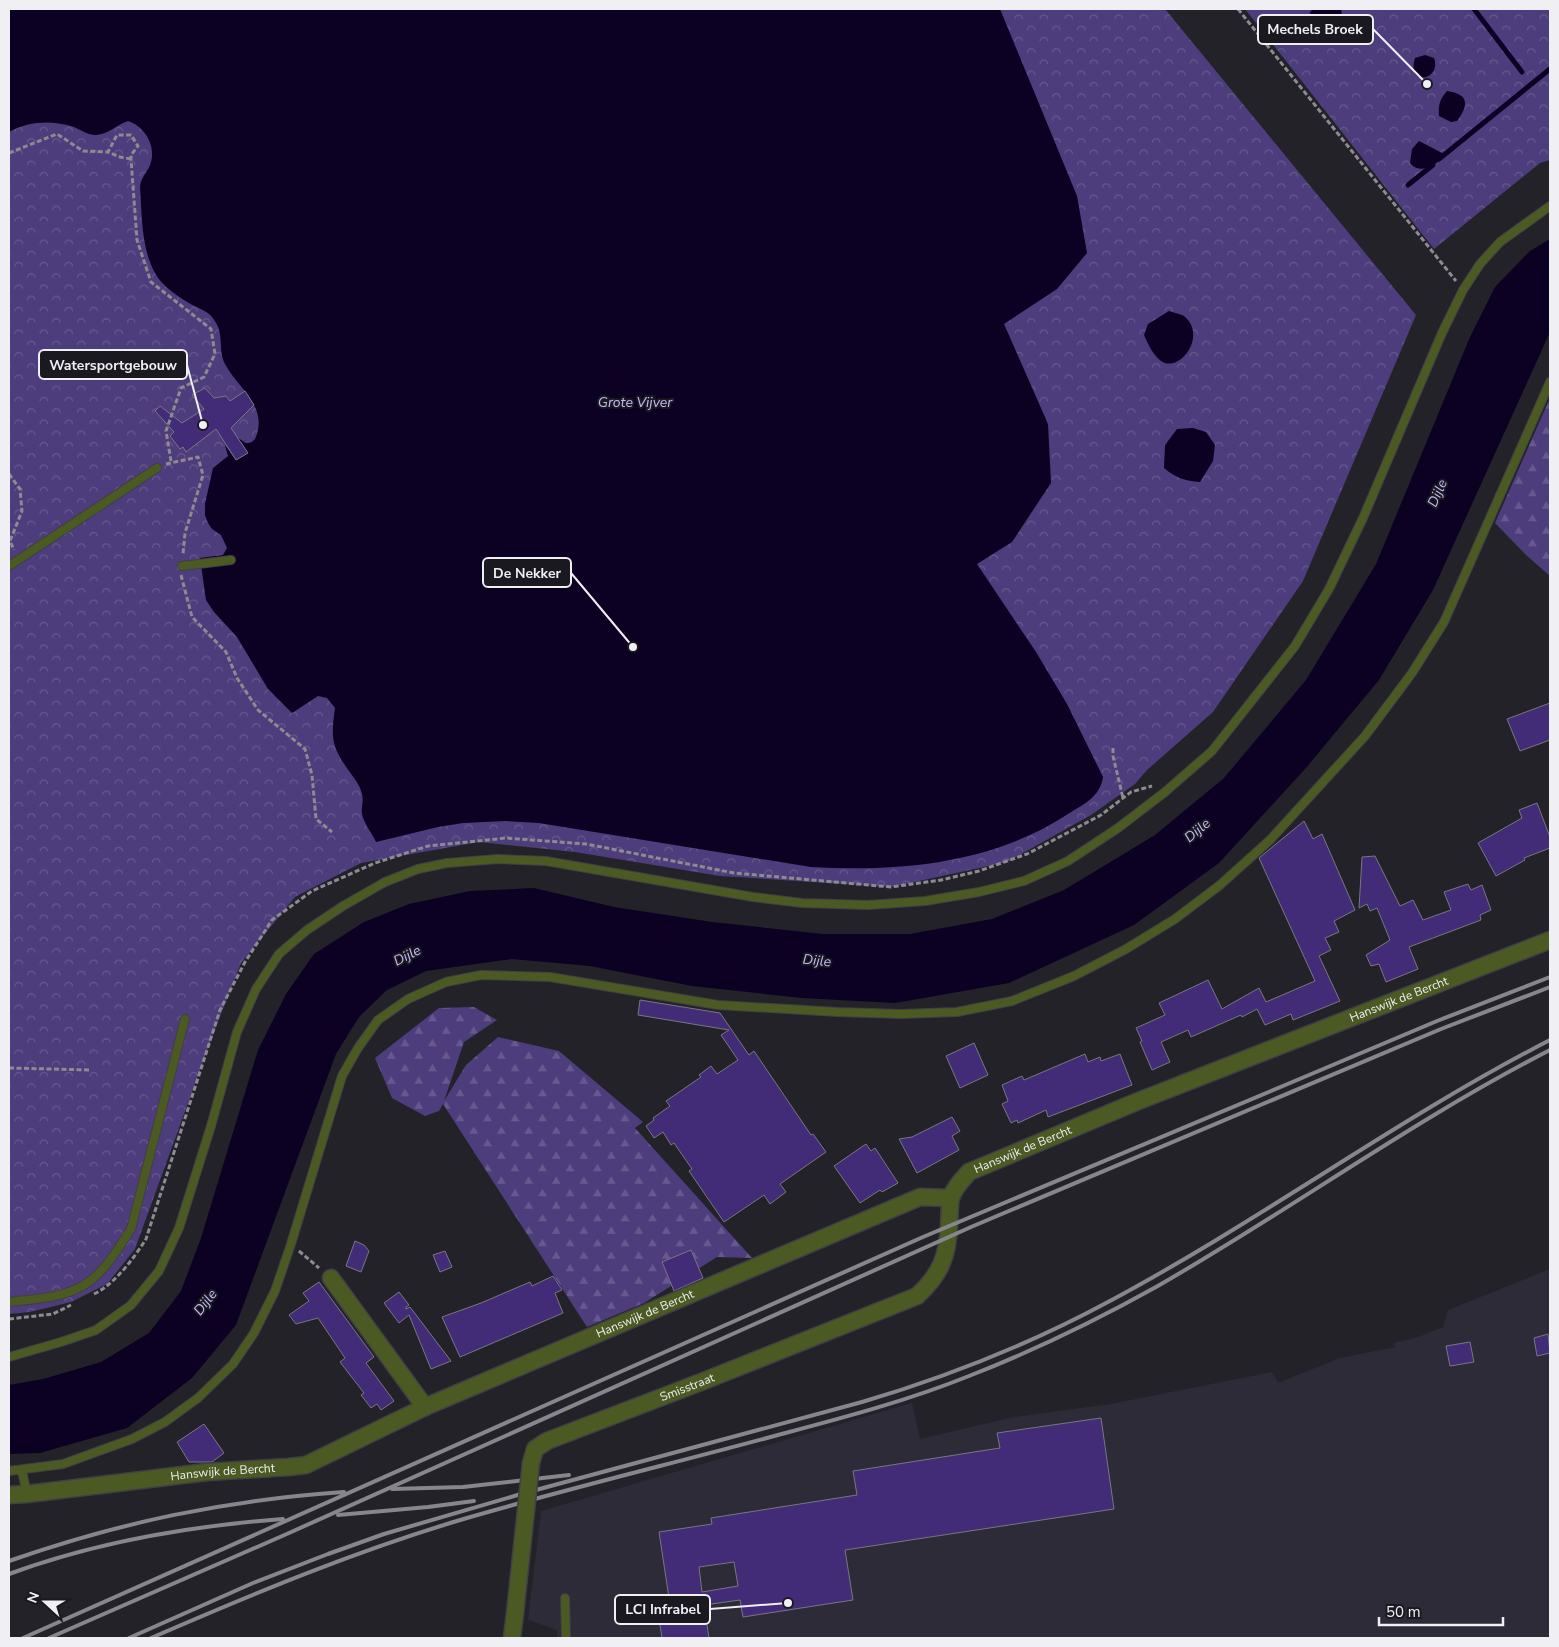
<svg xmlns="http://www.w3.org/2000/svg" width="1559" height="1647" font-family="'Nunito Sans',sans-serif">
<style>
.built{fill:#2d2b37}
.forest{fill:url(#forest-firs)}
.park{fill:url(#park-crowns)}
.water{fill:#0c0123}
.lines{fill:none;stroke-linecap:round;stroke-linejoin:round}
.stream{stroke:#0c0123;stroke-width:5}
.building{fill:#432c77;stroke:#78777f;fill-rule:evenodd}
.service-casing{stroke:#403f45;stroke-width:10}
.minor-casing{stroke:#403f45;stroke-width:19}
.path{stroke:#8c8b90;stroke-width:3;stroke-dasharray:5 2.5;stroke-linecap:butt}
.service{stroke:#4b5a22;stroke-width:8}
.minor{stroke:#4b5a22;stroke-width:16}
.rail{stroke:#87868c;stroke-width:4}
.minor-bridge-casing{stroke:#403f45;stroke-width:19;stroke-linecap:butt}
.minor-bridge{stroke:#4b5a22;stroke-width:16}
.labels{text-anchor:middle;stroke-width:4;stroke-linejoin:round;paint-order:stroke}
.street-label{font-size:12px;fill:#f0eff3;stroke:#1a191f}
.water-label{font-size:14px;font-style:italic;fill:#c4b8f8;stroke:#1a191f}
.leader{fill:none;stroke:#f0eff3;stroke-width:2}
.callout-dot{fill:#f0eff3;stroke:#1a191f;stroke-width:2}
.callout{fill:#1a191f;stroke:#f0eff3;stroke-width:2}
.callout-label{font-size:14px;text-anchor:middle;font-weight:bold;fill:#f0eff3}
</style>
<defs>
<pattern id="forest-firs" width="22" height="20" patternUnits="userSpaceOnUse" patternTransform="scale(1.25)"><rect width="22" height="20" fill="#4d3d7c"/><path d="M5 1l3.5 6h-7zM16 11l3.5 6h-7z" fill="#67598f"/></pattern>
<pattern id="park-crowns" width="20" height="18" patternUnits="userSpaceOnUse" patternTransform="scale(1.25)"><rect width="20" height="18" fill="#4d3d7c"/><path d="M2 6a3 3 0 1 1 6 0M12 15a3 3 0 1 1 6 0" fill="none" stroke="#67598f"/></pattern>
</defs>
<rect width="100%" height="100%" fill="#232229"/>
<polygon class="built" points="1550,1269 1550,1638 557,1638 557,1630 528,1620 541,1511 912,1403 920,1439 1014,1417 1111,1404 1272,1372 1278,1383 1340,1358 1395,1347 1394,1343 1418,1337 1443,1327 1448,1310"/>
<g class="forest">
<polygon points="1550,398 1550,576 1526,555 1495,523"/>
<polygon points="474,1007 497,1020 464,1042 444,1101 466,1065 498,1037 559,1051 643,1122 635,1128 752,1258 717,1257 644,1303 587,1327 443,1104 439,1111 425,1116 392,1098 375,1058 439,1008"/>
</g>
<g class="park">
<polygon points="9,9 1165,9 1416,315 1303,581 1213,712 1147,770 1135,784 1091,815 1007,862 891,887 720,876 575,852 479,842 361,863 295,897 241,963 212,1037 135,1249 107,1284 71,1302 30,1312 9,1314"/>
<polygon points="1245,9 1550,9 1550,160 1540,163 1434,249"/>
</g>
<g class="water">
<path d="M9,9H1000L1077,196L1087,253L1057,289L1004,324L1048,424L1051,483L1012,542L977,564L1036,652L1067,704L1103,777C1100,797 1084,804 1068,814C992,864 900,872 811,867L539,823L505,821L463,823L438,827L376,842C372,833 364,824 362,814C361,807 364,801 362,794C360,785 354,778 349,771C331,746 331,737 335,708L327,698L318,696L292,713L268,689L237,637L214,612L206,600L200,558L223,555L227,548L221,535L212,529L208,523L205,515V504L213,468L228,456L225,445L236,460L248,453L238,438L246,443C253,443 255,440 257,434C266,404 237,387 225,364C217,348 226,334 212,317C206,310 197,308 189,303C177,296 162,286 155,273C141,248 142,214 140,187C141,176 149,171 151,162C156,145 144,126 128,121C116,125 109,134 96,135C88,135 81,130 74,127C52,120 29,121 9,132Z"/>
<path d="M1313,9H1341C1345,28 1334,34 1317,32L1309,23L1310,12Z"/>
<path d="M1425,55L1434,58C1442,80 1406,88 1415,58Z"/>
<path d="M1447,91C1469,94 1469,105 1457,121L1451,122L1439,116C1438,105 1440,99 1447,91Z"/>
<path d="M1419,141L1442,153L1444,157C1434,166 1420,175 1410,163L1412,149Z"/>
<polygon points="1550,239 1550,332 1433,590 1379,680 1305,769 1219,863 1134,925 1009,983 895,1003 802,998 692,986 590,966 512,959 426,971 387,990 359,1017 336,1054 236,1325 192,1378 127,1428 40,1453 9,1454 9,1385 43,1379 101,1362 149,1333 181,1291 201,1238 258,1050 286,994 314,954 364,922 409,904 470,891 534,888 614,907 712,922 823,934 910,934 992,919 1064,890 1155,835 1224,778 1306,680 1376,564 1470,337 1495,287 1530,251"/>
<path d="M1169,311C1174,313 1181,314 1184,316C1208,335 1180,374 1161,361C1153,355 1148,344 1144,335L1148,324Z"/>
<path d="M1193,428L1206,432L1215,445L1213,461L1200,482C1185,481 1176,478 1164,468L1165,445L1177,429Z"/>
</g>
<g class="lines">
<g class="stream">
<polyline points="1474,9 1522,72"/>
<polyline points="1439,159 1550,69"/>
<polyline points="1408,185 1433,165"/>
</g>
</g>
<g class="building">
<polygon points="205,388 214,398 226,396 230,401 245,391 254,405 231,428 248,453 236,460 216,429 186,452 183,447 180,449 170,436 174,432 155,411 160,406 182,423 204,409 192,395"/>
<polygon points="1550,703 1550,740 1520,751 1507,719"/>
<polygon points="1537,803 1550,837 1550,848 1524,858 1525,860 1496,876 1478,843 1522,818 1519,810"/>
<polygon points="1304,821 1313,839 1322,834 1355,910 1334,921 1339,932 1325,938 1331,950 1319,956 1340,1001 1293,1020 1291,1014 1265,1025 1257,1009 1242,1017 1241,1015 1191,1037 1188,1030 1161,1042 1170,1062 1152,1070 1140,1042 1142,1041 1136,1028 1165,1015 1159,1003 1208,980 1222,1009 1259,988 1266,1002 1315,981 1259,858"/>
<polygon points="1375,856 1400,906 1413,900 1423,920 1451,910 1444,892 1468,884 1471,890 1482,885 1491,910 1480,915 1481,920 1409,947 1418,969 1386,982 1379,964 1371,966 1366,955 1390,940 1377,908 1370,911 1367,904 1359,908 1362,857"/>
<polygon points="640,1000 720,1013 749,1055 754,1051 811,1135 813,1134 826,1152 780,1184 786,1192 770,1204 764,1195 724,1222 689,1171 692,1169 674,1143 671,1145 663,1132 654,1138 646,1126 654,1120 653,1118 670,1106 666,1101 701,1077 699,1075 711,1066 717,1074 738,1060 721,1035 729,1030 638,1015"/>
<polygon points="974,1043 988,1075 960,1088 946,1056"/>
<polygon points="1085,1054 1088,1062 1100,1057 1101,1061 1120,1054 1132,1085 1048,1117 1046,1110 1018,1123 1017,1120 1011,1123 1002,1104 1008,1101 1002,1085 1022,1076 1024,1080"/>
<polygon points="952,1117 960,1131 952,1136 959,1150 917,1173 899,1139 912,1137"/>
<polygon points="866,1144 871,1151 875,1148 898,1183 882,1192 880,1190 860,1203 834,1166"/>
<polygon points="355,1241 364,1245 369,1251 361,1272 346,1266"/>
<polygon points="691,1250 703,1278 674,1291 662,1262"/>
<polygon points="445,1251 452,1267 440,1272 433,1255"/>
<polygon points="553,1276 562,1290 555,1293 563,1313 460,1357 442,1317 481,1303 530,1282 532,1286"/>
<polygon points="319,1282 374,1357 366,1363 394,1401 381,1410 377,1404 371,1408 361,1395 364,1393 340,1362 345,1358 318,1318 296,1324 289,1315 309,1301 303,1293"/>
<polygon points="399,1292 409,1305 406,1307 406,1309 410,1307 451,1361 431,1369 409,1315 399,1323 384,1303"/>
<polygon points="1548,1334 1550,1353 1537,1356 1534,1338"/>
<polygon points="1470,1342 1474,1362 1450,1366 1446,1346"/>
<path d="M1101,1418L1114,1509L845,1550L853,1600L743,1617L740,1600L704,1605L709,1638H662L656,1599L669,1598L659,1532L712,1524L711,1518L857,1495L853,1471L1000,1448L997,1433ZM734,1562L738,1586L702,1592L699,1567Z"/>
<polygon points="204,1424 224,1453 212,1462 189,1462 177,1442"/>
</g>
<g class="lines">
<g class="service-casing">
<g id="service">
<polyline points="9,566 157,468"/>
<polyline points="182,566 231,560"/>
<path d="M9,1302C35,1299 68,1298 90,1281C107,1268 119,1247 131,1229L185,1019"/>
<polyline points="9,1357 61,1342 96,1330 131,1305 159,1271 179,1228 211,1126 237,1032 256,989 279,954 307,930 343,906 385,882 418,869 447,863 498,859 546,861 753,897 802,903 868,905 925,901 979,892 1024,881 1068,861 1118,828 1165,792 1212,751 1295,646 1329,589 1363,518 1442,333 1463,290 1480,264 1500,242 1550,206"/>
<polyline points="9,1471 63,1464 132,1439 165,1422 198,1398 233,1364 254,1333 275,1291 291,1244 342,1076 358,1048 378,1020 408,999 446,982 481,975 550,977 718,1005 838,1012 901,1014 957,1012 1012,1001 1074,976 1126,949 1175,919 1220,885 1270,840 1365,736 1412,673 1444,622 1550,382"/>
<polyline points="22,1471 27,1494"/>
<polyline points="565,1598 566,1638"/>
</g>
</g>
<g class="minor-casing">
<g id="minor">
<polyline points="331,1278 425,1407"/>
<path id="s1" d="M531,1463L535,1449L547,1441L701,1382L917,1296C940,1275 948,1256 949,1225C950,1216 949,1206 951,1198C954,1188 962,1180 969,1172L1136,1102L1550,940"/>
<path id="s2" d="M9,1495L27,1494L207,1472L289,1467L306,1465L425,1407L920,1197L951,1198"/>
<polyline points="512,1638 515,1613"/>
</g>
</g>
<g class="path">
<polyline points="1238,9 1456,281"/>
<polyline points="9,153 57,134 83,151 108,152"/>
<polyline points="131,159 120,157 108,152 117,135 131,135 138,146 131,155 131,159 137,240 151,282 211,329 215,354 204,377 181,388 166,431 171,461"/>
<polyline points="166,464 198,457 203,475 185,533 183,554"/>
<polyline points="9,474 20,489 22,511 10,541 14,550"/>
<polyline points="181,575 192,617 226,652 237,678 258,710 305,749 312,775 316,819 332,832"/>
<polyline points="1113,748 1113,756 1123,798"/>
<polyline points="9,1068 91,1070"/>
<polyline points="299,1251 319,1268"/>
<path d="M94,1294C115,1284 134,1258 146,1239L220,1010L245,962L272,920L312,891L375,863L428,846L506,838L586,844L734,873L891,887L941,880L979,871L1027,854L1101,815L1131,792L1152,786"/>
<polyline points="9,1319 53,1314 71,1305"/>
</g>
<use href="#service" class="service"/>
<use href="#minor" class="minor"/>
<g class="rail">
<polyline points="392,1489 463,1487 569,1475"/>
<polyline points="338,1515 428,1507 474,1501"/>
<path d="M9,1561C121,1522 226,1500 344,1492"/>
<path d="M9,1574C96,1542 190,1526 283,1519"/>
<polyline points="23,1638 923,1237 1290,1083 1437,1021 1550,977"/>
<polyline points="49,1638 289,1533 971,1227 1441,1029 1550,987"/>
<path d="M129,1638L253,1583L328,1554L384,1534L521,1494L862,1402C947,1377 1030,1344 1108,1302C1260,1221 1398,1118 1550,1040"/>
<path d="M151,1638C255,1593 358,1550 467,1518C570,1488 675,1463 778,1435C842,1418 907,1401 969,1376C1033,1351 1095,1321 1156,1287C1289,1211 1413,1120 1550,1050"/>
</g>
<g class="minor-bridge-casing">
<polyline id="minor-bridge" points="515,1613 531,1463"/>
</g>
<use href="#minor-bridge" class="minor-bridge"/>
</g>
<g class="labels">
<g class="street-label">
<text dy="4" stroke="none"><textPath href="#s1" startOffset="1029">Hanswijk de Bercht</textPath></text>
<text dy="4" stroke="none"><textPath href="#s1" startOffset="624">Hanswijk de Bercht</textPath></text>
<text dy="4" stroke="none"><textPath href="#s2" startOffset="670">Hanswijk de Bercht</textPath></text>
<text dy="4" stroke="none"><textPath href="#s1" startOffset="179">Smisstraat</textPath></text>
<text dy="4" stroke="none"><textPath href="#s2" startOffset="215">Hanswijk de Bercht</textPath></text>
</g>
<g class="water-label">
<text x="635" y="407">Grote Vijver</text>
<text transform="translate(1437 493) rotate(-66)" y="5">Dijle</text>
<text transform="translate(1197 830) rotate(-40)" y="5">Dijle</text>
<text transform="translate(407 955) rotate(-27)" y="5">Dijle</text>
<text transform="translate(817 960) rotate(6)" y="5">Dijle</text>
<text transform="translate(205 1302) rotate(-52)" y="5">Dijle</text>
</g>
</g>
<path class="leader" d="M1427 84L1373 29M203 425L187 365M633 647L571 573M788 1603L710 1609"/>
<g class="callout-dot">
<circle cx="1427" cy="84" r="5"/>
<circle cx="203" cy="425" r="5"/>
<circle cx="633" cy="647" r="5"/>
<circle cx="788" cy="1603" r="5"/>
</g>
<g class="callout">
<rect x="1258" y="15" width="115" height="29" rx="5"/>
<rect x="39" y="350" width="148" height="29" rx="5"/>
<rect x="483" y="558" width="88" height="29" rx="5"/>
<rect x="615" y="1595" width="95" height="29" rx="5"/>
</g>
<g class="callout-label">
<text x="1315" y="34">Mechels Broek</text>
<text x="113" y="370">Watersportgebouw</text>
<text x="527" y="578">De Nekker</text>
<text x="663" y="1614">LCI Infrabel</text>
</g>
<rect width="1559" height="1647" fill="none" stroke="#f0eff3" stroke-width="20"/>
<g transform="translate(45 1602) rotate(291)" stroke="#1a191f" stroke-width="4" paint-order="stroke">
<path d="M0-4L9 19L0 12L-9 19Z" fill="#f0eff3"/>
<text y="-8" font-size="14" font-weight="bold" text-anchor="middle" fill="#f0eff3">N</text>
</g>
<path d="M1379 1617v8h124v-8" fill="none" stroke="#f0eff3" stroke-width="2.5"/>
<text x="1386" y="1617" font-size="15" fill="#f0eff3" stroke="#1a191f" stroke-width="4" paint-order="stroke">50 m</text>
</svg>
